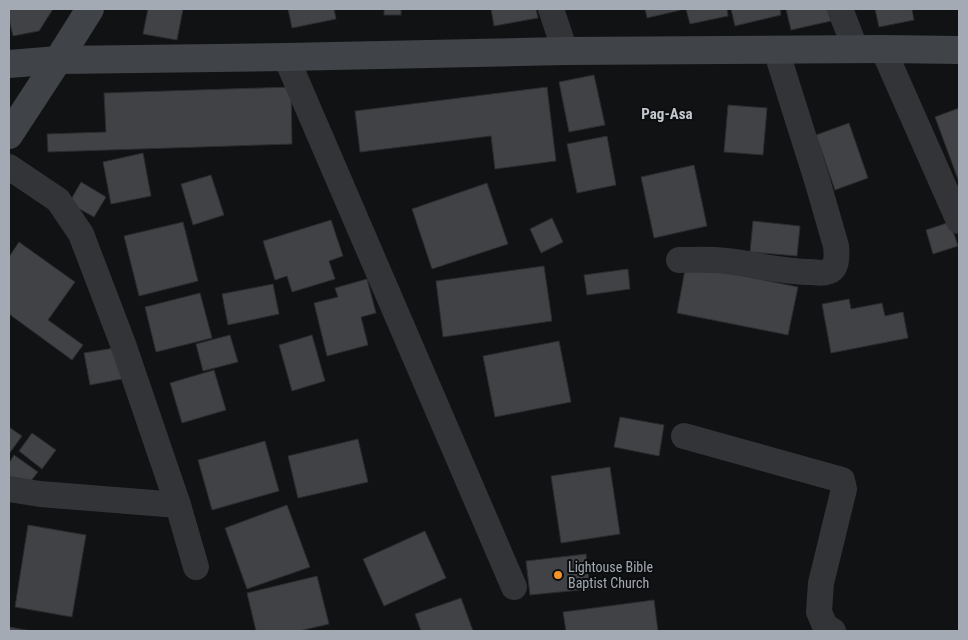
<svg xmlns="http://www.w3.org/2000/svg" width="968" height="640" font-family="'Roboto Condensed',sans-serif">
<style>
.building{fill:#404246;stroke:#2b2c2f}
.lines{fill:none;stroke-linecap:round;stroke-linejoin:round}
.street{stroke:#323438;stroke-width:26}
.secondary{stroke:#404348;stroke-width:28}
.poi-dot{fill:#f49329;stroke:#0c0d0e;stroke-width:2}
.labels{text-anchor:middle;stroke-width:4;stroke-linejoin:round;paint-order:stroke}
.poi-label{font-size:14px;fill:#a3aab4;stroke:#0c0d0e;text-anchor:start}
.neighbourhood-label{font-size:15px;font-weight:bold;fill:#c4c9d0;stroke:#0c0d0e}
</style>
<rect width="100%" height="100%" fill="#111213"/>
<g class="building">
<polygon points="9,9 53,9 39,31 13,36 9,19"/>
<polygon points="148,9 183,9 177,40 143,34"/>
<polygon points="288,9 334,9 336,19 292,28"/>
<rect x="384" y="9" width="17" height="6"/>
<polygon points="491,9 536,9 538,18 494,26"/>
<polygon points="645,9 680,9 681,10 647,18"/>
<polygon points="686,9 727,9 728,16 690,24"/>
<polygon points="731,9 780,9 781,15 735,26"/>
<polygon points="786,9 828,9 831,21 791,30"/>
<polygon points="875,9 912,9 914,20 879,27"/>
<polygon points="594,75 605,125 569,132 559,82"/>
<polygon points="291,87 292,144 48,152 47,134 106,132 104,93"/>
<polygon points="547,87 556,161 495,169 491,136 360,152 355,111"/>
<polygon points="728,105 767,108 763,155 724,152"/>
<polygon points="959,108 959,182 935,117"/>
<polygon points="849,123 868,178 835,190 816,135"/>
<polygon points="607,136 616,185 577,193 567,144"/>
<polygon points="143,153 151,196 111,204 103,162"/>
<polygon points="694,165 707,226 654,238 641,177"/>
<polygon points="211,175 224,215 193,225 181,184"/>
<polygon points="81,182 106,197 94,217 69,203"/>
<polygon points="487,183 508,244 432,269 412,209"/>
<polygon points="552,218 563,242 541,253 530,229"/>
<polygon points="331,220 343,256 329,261 335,279 292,292 287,276 275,280 263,241"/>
<polygon points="753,221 800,226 797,256 750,252"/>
<polygon points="183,222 198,281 139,296 124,236"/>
<polygon points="950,222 958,246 933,254 926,230"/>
<polygon points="19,242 75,282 48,320 83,345 72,360 9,314 9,257"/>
<polygon points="686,264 798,287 788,335 677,313"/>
<polygon points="544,266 552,321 443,337 436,281"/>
<polygon points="628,269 630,289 587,295 584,275"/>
<polygon points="367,279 376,313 361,317 368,345 327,356 314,303 338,297 335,288"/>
<polygon points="273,284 279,314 228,325 222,294"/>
<polygon points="200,293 212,338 156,352 145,307"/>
<polygon points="849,299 851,309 882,303 885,316 903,312 908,338 831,353 822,304"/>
<polygon points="230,335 238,362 203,371 196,344"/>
<polygon points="312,335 325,381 292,391 279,345"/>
<polygon points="559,341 571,402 495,417 483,356"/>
<polygon points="120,347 127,378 90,385 84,353"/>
<polygon points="214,370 226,410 182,423 170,383"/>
<polygon points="620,417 664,425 659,456 614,447"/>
<polygon points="9,427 22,436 9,454"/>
<polygon points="32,433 56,450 42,469 19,451"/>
<polygon points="358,439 368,482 298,498 288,456"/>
<polygon points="265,441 279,491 212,510 198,460"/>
<polygon points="14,455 38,472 26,487 9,482 9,463"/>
<polygon points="610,467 620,534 561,543 551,476"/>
<polygon points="287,505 310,567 247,589 225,528"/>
<polygon points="28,525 86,535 72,617 15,607"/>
<polygon points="425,531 446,578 384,606 363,559"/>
<polygon points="586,554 590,589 530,595 526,561"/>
<polygon points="317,576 329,624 299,631 256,631 247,593"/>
<polygon points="461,598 473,631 421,631 415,614"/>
<polygon points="654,600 658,631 566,631 563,612"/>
<polygon points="9,627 32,631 9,631"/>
</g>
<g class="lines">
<g class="street">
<polyline points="551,9 565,51"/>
<polyline points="840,9 856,50"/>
<polyline points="883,49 959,221"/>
<polyline points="286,57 514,587"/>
<polyline points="9,167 58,200 81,234 123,344 178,505 196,567"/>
<path d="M679,260C695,260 710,259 726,261C754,264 782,272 811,272C815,272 822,274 826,272C838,270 837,255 836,246L817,180L776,50"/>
<polyline points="684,436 842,480 844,489 821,583 819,612 825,626 833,631"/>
<polyline points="9,489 40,494 178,505"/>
</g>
<g class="secondary">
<polyline points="9,64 58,60 286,57 565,51 883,49 959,50"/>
<polyline points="9,135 58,60 90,9"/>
</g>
</g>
<circle class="poi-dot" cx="558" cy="575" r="5"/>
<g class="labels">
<g class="poi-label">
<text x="568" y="572">Lightouse Bible<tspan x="568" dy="16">Baptist Church</tspan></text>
</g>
<g class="neighbourhood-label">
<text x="667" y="119">Pag-Asa</text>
</g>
</g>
<rect width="968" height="640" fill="none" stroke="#a3aab4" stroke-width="20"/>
</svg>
